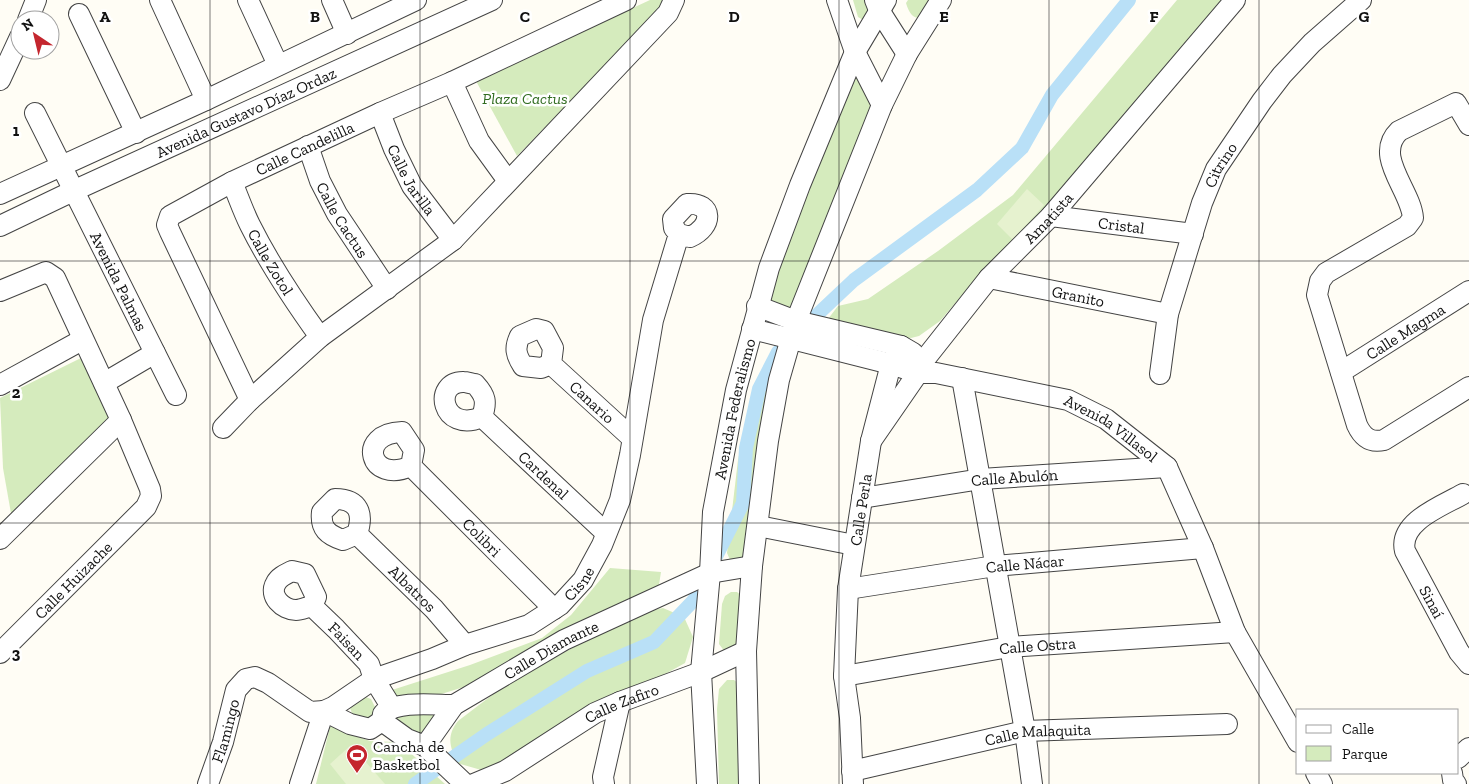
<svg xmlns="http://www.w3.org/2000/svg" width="1469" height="784" font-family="'Zilla Slab',serif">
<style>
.green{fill:#d5ebbd}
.pitch{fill:#e6f2cf}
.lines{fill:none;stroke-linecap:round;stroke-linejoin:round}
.canal{stroke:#b9e0f7;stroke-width:14}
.minor-casing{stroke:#444;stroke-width:22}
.minor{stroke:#fff;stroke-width:20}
.grid{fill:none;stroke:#111;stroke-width:1;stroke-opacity:0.55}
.labels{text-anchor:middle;stroke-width:5;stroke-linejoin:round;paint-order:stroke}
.park-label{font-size:16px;font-style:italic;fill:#2f6b1f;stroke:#fff}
.street-label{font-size:16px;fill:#111;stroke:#fff}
.poi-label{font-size:16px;fill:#111;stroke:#fff;text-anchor:start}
.grid-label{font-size:16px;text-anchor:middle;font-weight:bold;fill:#111;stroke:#fff;stroke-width:5;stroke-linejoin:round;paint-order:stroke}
</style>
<rect width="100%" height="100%" fill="#fffdf5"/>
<g class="green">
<polygon points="650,0 666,0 667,1 517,156 476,81"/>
<polygon points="853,0 868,0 872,11 863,20 858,17"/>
<path d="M908,0H937C927,14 914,30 906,3Z"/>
<polygon points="1177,0 1233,0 1117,137 975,280 940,321 919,336 907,339 828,319 838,306 868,299 938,251 1013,195"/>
<polygon points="855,53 876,95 801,310 758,306"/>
<polygon points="81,358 111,419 12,519 3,468 0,398"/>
<polygon points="759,378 769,378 748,560 731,562 727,553 738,460 754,385"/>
<polygon points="610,568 661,572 658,591 483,681 435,696 400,699 392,696 392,690 470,665 542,638 571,615"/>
<polygon points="731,592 737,592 742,596 742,646 725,652 719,644 722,604 725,596"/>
<path d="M663,608L684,617L693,637L685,663L488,772L457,763C450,747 446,736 458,721L504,686L581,643L639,613Z"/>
<polygon points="727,680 734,680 739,684 744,784 719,784 717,709 719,689"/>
<polygon points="363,696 371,699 375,707 372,718 362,722 353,716 349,705"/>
<polygon points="435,713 436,718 427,738 392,719 394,714"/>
<polygon points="338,726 347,733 370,741 394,742 405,748 445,784 316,784 330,727"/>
</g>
<g class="pitch">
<polygon points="1027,189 1044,205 1013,240 997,224"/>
<polygon points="351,745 385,784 346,784 330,764"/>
</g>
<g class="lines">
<g class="canal">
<polyline points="804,327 854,280 977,190 1022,148 1052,95 1129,0"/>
<polyline points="415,784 487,734 587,671 654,642 694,600 743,503 746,448 759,389 778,352 785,346"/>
</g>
<g class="minor-casing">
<g id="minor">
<polyline points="160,0 206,100"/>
<polyline points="248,0 278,65"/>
<polyline points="332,0 347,34"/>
<polyline points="837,0 855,52 882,105"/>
<polyline points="875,0 879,10 907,54"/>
<polyline points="79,14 136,133"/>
<polyline points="28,20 36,0"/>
<polyline points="0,80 20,37"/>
<polyline points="452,82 479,141 508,181"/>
<path id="s1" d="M35,113L176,395"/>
<path id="s2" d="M380,113L394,149L412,186L453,240"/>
<path d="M1469,125L1456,103L1399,131C1373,156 1411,190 1413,218L1407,226L1326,273L1320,281L1317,295L1357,425C1363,438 1371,443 1384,440L1469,387"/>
<path id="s3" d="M308,146L320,181L337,214L387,289"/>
<path id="s4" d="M232,182C238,196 243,211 250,225C270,265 294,301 320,337"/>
<polyline points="0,194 206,100 416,0"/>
<path id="s5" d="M1051,216L1193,234"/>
<path id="s6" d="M0,226L73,191L492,0"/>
<path id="s7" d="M989,278L1168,314"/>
<polyline points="0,291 46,272 55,278 121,420 150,489 151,496 146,507 0,653"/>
<polyline points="757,306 796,321 901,346 913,353"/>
<path id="s8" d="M752,329L891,364L918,373H936L1068,400L1106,419L1167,467L1203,548L1235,632L1298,742"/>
<path id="s9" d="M551,364L553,348L544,331L536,329L520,336C514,348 516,355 523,366L541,368L551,364L632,438"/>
<path id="s10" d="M1341,372L1469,291"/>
<path id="s11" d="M1160,374L1168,314L1202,203L1216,169L1262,101L1282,75L1312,43L1361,0"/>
<polyline points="962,378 1025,731 1032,784"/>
<polyline points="104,383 155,353"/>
<polyline points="0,385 82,340"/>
<path id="s12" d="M250,400L170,232L167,225L170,216L232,182L380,113L452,82L626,0"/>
<path id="s13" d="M482,417C487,402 486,396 475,384C472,384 467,382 464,382C432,381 441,434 482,417L606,533"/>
<polyline points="223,428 250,400 320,337 453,240 668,13 674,0"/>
<path id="s14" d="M871,441L918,373L925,359L989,278L1051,216L1235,0"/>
<path id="s15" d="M411,466L414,450L402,432C356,433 369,485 411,466L554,609"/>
<path id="s16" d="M1463,494C1442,506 1398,522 1405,551L1459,652L1469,664"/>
<path id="s17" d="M862,498L981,479L1167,467"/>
<polyline points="758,526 854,545"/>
<path id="s18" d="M357,534C364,514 359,499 335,499L322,512C320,529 328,535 343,540L357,534L434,609L465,645"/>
<polyline points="0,539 121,420"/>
<path id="s19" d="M848,589L995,566L1203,548"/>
<path id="s20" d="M312,606L316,597L305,574L292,571C286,574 279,577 276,583C268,596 283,610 296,610C301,610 307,607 312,606L336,629L369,664L374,679L392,708"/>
<path id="s21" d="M844,676L1009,647L1235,632"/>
<path d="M454,705C435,705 397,700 383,714L382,721L407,739L425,746L465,784"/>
<polyline points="324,711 350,724 370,729 382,721"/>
<path id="s22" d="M425,746L454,705L564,640L710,573L752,566"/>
<polyline points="1458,758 1469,748"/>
<path id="s23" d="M852,771L1025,731L1227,724"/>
<polyline points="1316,773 1322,784"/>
<polyline points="1452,773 1453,780 1456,784"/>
<path id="s24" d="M208,784L223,742L236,690L246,679L255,677L268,683L310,712L324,711L333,707L374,679L432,659L465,645L529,625L560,605L583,580L602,545L620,500L630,455L653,320L679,234L674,228L673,219L687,204C714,202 713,227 690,237L679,234"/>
<polyline points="300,784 324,711"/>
<path id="s25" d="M474,784L505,771L595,713L620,702L701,672L746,651"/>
<polyline points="604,784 603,777 620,702"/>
<path id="s26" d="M707,784L701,672L710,573L713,512L736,390L769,268L800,185L855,52L886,0"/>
<polyline points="749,784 746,651 752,566 768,441 779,380 796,321 882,105 907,54 941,0"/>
<path id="s27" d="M853,784L850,718L844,676L848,589L871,441L891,364L901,346"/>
</g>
</g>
<use href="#minor" class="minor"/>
</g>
<path class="grid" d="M210,0V784M420,0V784M630,0V784M839,0V784M1049,0V784M1259,0V784M0,261H1469M0,523H1469"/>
<defs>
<g id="stadium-pin" transform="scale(1.125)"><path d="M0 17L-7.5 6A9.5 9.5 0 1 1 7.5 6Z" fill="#c4262e" stroke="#fff"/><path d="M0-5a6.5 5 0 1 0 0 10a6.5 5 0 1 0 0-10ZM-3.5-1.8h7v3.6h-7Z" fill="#fff"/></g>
</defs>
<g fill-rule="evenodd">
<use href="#stadium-pin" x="357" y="755"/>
</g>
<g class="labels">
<g class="park-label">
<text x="525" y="104">Plaza Cactus</text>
</g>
<g class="street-label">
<text dy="6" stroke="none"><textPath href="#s6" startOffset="271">Avenida Gustavo Díaz Ordaz</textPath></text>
<text dy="6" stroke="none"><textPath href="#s12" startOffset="354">Calle Candelilla</textPath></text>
<text dy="6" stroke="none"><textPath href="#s11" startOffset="219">Citrino</textPath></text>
<text dy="6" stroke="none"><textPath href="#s2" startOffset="74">Calle Jarilla</textPath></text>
<text dy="6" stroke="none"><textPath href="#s14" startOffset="286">Amatista</textPath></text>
<text dy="6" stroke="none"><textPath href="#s3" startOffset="82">Calle Cactus</textPath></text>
<text dy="6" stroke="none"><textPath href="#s5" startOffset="71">Cristal</textPath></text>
<text dy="6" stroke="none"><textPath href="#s4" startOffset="89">Calle Zotol</textPath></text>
<text dy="6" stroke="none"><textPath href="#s1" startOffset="188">Avenida Palmas</textPath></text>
<text dy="6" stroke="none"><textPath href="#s7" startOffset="91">Granito</textPath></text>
<text dy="6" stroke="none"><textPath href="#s10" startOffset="76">Calle Magma</textPath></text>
<text dy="6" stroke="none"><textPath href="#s9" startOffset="178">Canario</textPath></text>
<text dy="6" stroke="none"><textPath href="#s26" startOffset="378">Avenida Federalismo</textPath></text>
<text dy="6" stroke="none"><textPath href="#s8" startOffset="376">Avenida Villasol</textPath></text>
<text dy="6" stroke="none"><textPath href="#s13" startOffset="211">Cardenal</textPath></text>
<text dy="6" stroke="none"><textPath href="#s17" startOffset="154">Calle Abulón</textPath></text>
<text dy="6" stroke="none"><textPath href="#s27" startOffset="276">Calle Perla</textPath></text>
<text dy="6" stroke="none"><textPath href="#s15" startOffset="226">Colibri</textPath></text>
<text dy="6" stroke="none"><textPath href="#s19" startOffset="179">Calle Nácar</textPath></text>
<text transform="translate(73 580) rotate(-45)" y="6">Calle Huizache</text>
<text dy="6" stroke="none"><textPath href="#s24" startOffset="491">Cisne</textPath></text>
<text dy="6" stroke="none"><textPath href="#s18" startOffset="202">Albatros</textPath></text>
<text dy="6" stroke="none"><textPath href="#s16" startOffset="145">Sinaí</textPath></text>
<text dy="6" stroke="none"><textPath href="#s20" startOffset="175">Faisan</textPath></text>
<text dy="6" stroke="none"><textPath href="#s21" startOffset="196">Calle Ostra</textPath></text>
<text dy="6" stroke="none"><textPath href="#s22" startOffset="162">Calle Diamante</textPath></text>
<text dy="6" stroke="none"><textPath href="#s25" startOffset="169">Calle Zafiro</textPath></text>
<text dy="6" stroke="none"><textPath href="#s24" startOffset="56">Flamingo</textPath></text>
<text dy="6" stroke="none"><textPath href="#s23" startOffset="190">Calle Malaquita</textPath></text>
</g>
<g class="poi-label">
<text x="373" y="752">Cancha de<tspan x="373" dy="18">Basketbol</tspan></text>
</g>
</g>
<g class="grid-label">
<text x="105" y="22">A</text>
<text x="315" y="22">B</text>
<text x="525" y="22">C</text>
<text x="734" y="22">D</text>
<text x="944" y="22">E</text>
<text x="1154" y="22">F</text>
<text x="1364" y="22">G</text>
<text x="16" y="136">1</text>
<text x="16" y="398">2</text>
<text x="16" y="659">3</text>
</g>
<rect x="1296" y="709" width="162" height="65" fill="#ffffff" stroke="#a0a0a0"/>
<rect x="1306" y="725" width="25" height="8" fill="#ffffff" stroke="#a0a0a0"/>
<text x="1342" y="734" font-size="15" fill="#111111">Calle</text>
<rect x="1306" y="746" width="25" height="15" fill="#d5ebbd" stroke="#a0a0a0"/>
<text x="1342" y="759" font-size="15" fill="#111111">Parque</text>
<g transform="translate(35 35) rotate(325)"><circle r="24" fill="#ffffff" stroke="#a0a0a0"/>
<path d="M0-4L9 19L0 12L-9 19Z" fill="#c4262e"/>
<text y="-8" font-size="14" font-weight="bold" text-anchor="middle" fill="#111111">N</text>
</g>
</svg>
